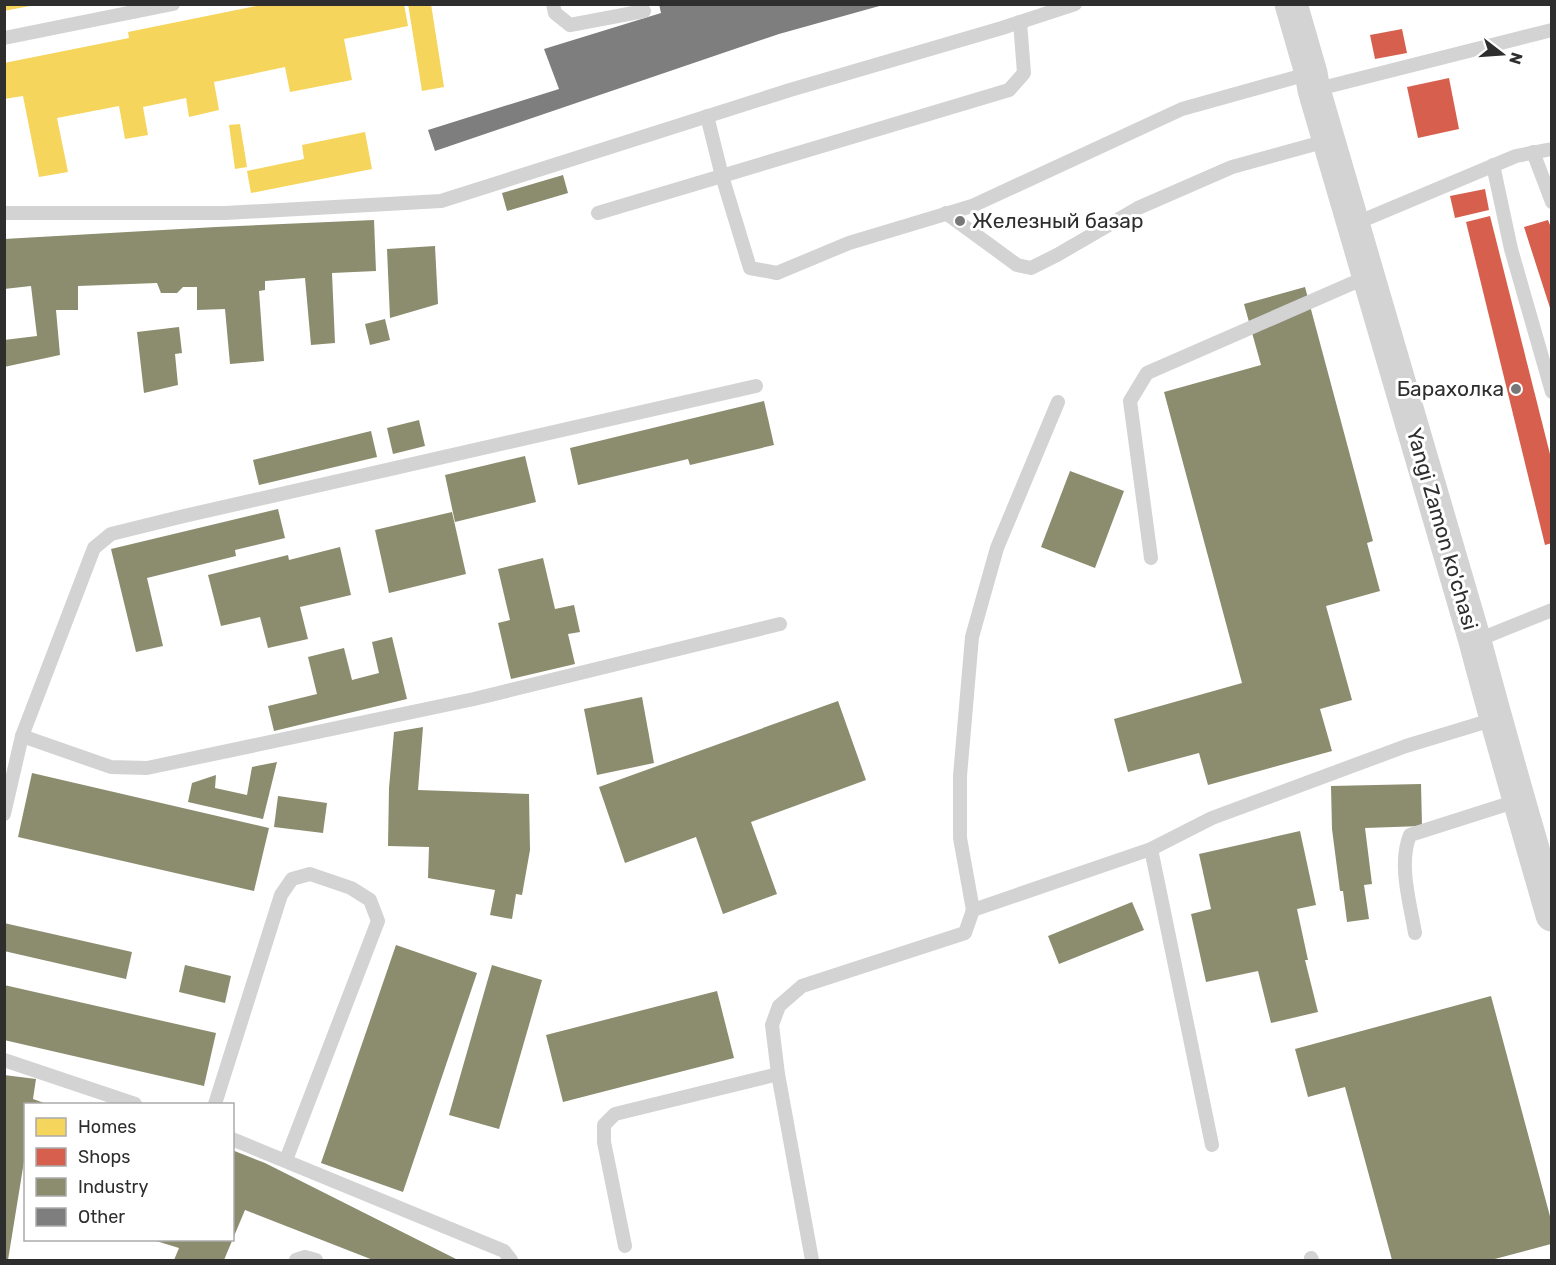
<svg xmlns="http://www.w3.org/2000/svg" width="1556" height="1265" font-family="Rubik,sans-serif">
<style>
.homes{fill:#f6d55c}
.shops{fill:#d6604d}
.industry{fill:#8c8c6e}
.building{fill:#7e7e7e}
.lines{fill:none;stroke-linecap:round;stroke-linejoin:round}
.service{stroke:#d3d3d3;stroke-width:14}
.tertiary{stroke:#d3d3d3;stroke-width:33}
.poi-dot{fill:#777;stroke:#fff;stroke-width:2}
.labels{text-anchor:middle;stroke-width:6;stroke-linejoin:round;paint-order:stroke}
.poi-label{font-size:21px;fill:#2e2e2e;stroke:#fff;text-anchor:start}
.street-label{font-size:21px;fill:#2e2e2e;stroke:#fff}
</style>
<rect width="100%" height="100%" fill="#fff"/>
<g class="homes">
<polygon points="266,4 404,4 408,26 344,39 352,80 290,92 285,67 214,82 219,110 189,117 186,98 143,107 148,135 125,139 119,106 57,118 68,172 39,177 23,96 4,99 4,63 129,38 128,32"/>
<polygon points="408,4 431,4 444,87 422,91"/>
<polygon points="4,5 30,5 30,6 4,11"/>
<polygon points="240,124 247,167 235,169 229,125"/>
<polygon points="365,132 372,169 251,193 247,171 304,159 302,145"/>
</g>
<g class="shops">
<polygon points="1402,29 1407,53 1375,59 1370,35"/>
<polygon points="1449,78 1459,129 1418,138 1407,87"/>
<polygon points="1485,189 1489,210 1455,218 1450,196"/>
<polygon points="1490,216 1552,462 1552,543 1545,545 1466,222"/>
<polygon points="1548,220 1552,230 1551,311 1524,227"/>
</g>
<g class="industry">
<polygon points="563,175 568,193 507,211 502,193"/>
<polygon points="374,220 376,271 332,273 335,343 311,345 305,278 265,281 265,290 259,291 264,361 230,364 225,309 197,310 197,287 183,287 177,293 161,293 157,283 78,286 78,310 56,310 60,355 4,367 4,340 37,336 31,286 4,289 4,239 216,227"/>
<polygon points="435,246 438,304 390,318 387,249"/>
<polygon points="1305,287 1373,541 1367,543 1380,591 1326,606 1352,700 1320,709 1332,751 1208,785 1199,753 1128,772 1114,719 1242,683 1164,392 1261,365 1244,304"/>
<polygon points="385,319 390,340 370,345 365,324"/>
<polygon points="179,327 182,353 175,354 178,385 144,393 137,332"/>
<polygon points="764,401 774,445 690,465 688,459 578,485 570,448"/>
<polygon points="419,420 425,446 393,454 387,428"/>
<polygon points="371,431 377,457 259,485 253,460"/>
<polygon points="525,456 536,502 455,522 445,475"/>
<polygon points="1070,471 1124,491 1095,568 1041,547"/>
<polygon points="278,509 285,538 235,550 236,556 147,578 163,646 136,652 111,549"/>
<polygon points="452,512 466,574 389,593 375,530"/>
<polygon points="340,547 351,595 300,607 308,639 268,648 260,617 221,626 208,575 288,555 289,560"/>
<polygon points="543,558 555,609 574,605 580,632 568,634 575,664 511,679 498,623 510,620 498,569"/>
<polygon points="392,637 407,699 274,731 268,706 317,694 308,657 344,648 352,680 379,673 372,642"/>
<polygon points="642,697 654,763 597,775 584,709"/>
<polygon points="838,701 866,780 751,822 777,894 723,914 696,837 625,863 599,787"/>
<polygon points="423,727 418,790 529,794 530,850 522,895 516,894 512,919 490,915 495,890 428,878 429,847 388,846 389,788 394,732"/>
<polygon points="277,762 263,819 188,802 192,783 216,775 215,788 247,795 252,767"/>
<polygon points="32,773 269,828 254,891 18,837"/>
<polygon points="1421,784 1422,826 1365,828 1372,884 1364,885 1369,919 1347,922 1343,891 1340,891 1332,829 1331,786"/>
<polygon points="278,796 327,803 323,833 274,827"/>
<polygon points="1300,831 1316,905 1297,909 1308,960 1305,960 1318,1012 1271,1023 1258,971 1206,982 1191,914 1211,909 1199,854"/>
<polygon points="1132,902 1144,930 1059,964 1048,936"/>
<polygon points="4,923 132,952 126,979 4,951"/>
<polygon points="396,945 477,973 403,1192 321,1163"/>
<polygon points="185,965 231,976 225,1003 179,992"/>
<polygon points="492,965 542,980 499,1129 449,1115"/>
<polygon points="4,985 216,1033 204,1086 4,1040"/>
<polygon points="717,991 734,1058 563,1102 546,1035"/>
<polygon points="1491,996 1551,1220 1551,1244 1491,1260 1392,1260 1345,1087 1308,1097 1295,1049"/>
<polygon points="4,1075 36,1079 33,1099 47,1104 26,1104 26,1149 8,1260 4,1260"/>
<polygon points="232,1150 265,1163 458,1260 373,1260 245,1210 224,1260 174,1260 179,1248 153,1240 232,1240"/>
</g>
<polygon class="building" points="659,4 883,5 779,34 435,151 428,130 559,89 544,49 661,13"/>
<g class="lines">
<g class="service">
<polyline points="553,4 555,13 570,25 644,11"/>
<polyline points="4,38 173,4"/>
<polyline points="1314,90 1552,30"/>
<polyline points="707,116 722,176 750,268 777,273 849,243 972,206 1182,109 1311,73"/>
<polyline points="1533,152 1552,202"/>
<polyline points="1493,165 1511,249 1552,392"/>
<polyline points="4,213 225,213 441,201 790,90 1002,28 1075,4"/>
<polyline points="598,213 1009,90 1024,73 1020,22"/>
<polyline points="946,213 1017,265 1031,268 1057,255 1138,208 1232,167 1330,140"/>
<polyline points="1354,224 1516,156 1552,149"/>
<polyline points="1151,558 1130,401 1147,373 1369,276"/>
<polyline points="1475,641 1552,610"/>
<polyline points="22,736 94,548 111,534 184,516 756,386"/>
<polyline points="4,814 22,736 111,767 147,768 474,699 780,624"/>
<polyline points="1151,849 1212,1145"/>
<polyline points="973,910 960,838 960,776 972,637 997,548 1058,402"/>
<path d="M1415,933C1410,903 1398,864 1410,835L1520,800"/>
<polyline points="4,1060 135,1104"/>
<polyline points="215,1104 281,895 292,879 310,874 351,888 370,900 378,921 286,1160"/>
<polyline points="232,1139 504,1251 511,1260"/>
<polyline points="625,1246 604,1142 604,1125 615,1114 778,1074"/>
<polyline points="1311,1258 1312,1260"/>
<polyline points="296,1260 305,1257 316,1260"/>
<polyline points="812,1260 778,1074 772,1025 779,1006 802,986 965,933 973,910 1151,849 1212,818 1406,746 1495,719"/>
</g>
<path class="tertiary" d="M1291,4L1311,73L1314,90L1475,641C1499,733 1526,824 1552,915"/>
</g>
<g class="poi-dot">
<circle cx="960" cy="221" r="6"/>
<circle cx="1516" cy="389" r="6"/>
</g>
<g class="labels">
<g class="poi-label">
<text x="972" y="228">Железный базар</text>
<text x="1504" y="396" text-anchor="end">Барахолка</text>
</g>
<g class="street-label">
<text transform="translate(1442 529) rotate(74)" y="7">Yangi Zamon ko'chasi</text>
</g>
</g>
<rect width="1556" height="1265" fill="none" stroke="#2e2e2e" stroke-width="12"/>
<rect x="24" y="1103" width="210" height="138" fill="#ffffff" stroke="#ababab" stroke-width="1.5"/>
<rect x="36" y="1118" width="30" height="18" fill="#f6d55c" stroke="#ababab" stroke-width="1.5"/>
<text x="78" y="1133" font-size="18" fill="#2e2e2e">Homes</text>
<rect x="36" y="1148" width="30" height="18" fill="#d6604d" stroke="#ababab" stroke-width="1.5"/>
<text x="78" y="1163" font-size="18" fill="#2e2e2e">Shops</text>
<rect x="36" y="1178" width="30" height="18" fill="#8c8c6e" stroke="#ababab" stroke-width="1.5"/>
<text x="78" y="1193" font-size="18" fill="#2e2e2e">Industry</text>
<rect x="36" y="1208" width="30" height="18" fill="#7e7e7e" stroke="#ababab" stroke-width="1.5"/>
<text x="78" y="1223" font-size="18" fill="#2e2e2e">Other</text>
<g transform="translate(1502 54) rotate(107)" stroke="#ffffff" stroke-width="4.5" paint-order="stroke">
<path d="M0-4.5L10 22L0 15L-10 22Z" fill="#2e2e2e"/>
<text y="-9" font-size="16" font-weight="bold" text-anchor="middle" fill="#2e2e2e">N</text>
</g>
</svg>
